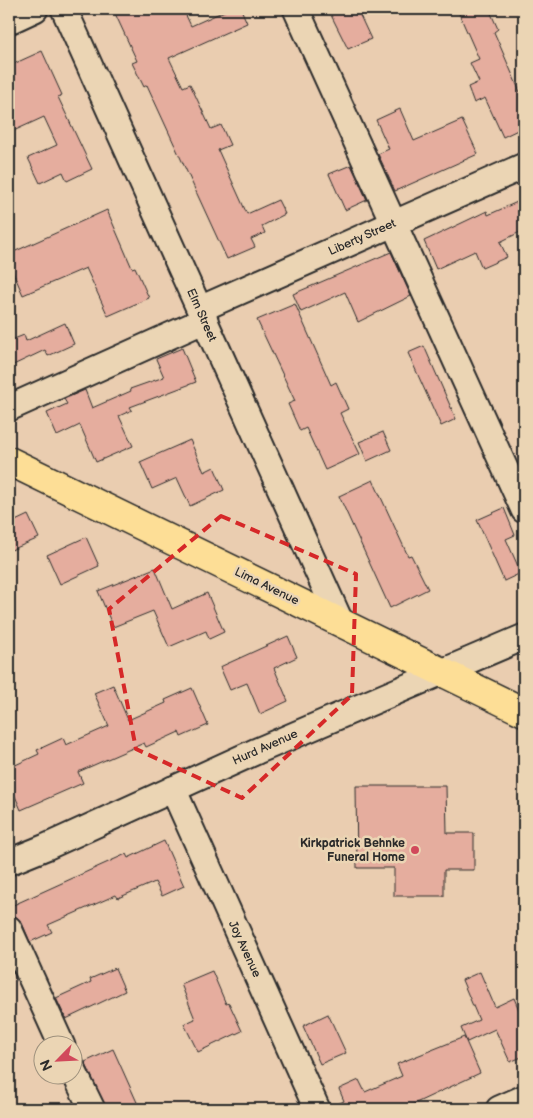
<svg xmlns="http://www.w3.org/2000/svg" width="533" height="1118" font-family="'Balsamiq Sans',sans-serif">
<style>
.building{fill:#e5ad9e;stroke:#2b2b2b}
.lines{fill:none;stroke-linecap:round;stroke-linejoin:round}
.minor-casing{stroke:#2b2b2b;stroke-width:29}
.major-casing{stroke:#2b2b2b;stroke-width:31}
.minor{stroke:#ebd5b4;stroke-width:25}
.major{stroke:#fdde96;stroke-width:28}
.marked{fill:none;stroke:#d62828;stroke-width:4;stroke-dasharray:10 6;stroke-linejoin:round}
.poi-dot{fill:#d1495b;stroke:#ebd5b4;stroke-width:2}
.labels{text-anchor:middle;stroke-width:5;stroke-linejoin:round;paint-order:stroke}
.street-label{font-size:12px;fill:#2b2b2b;stroke:#ebd5b4}
.poi-label{font-size:12px;font-weight:bold;fill:#2b2b2b;stroke:#ebd5b4;text-anchor:end}
</style>
<rect width="100%" height="100%" fill="#eacdb0"/>
<filter id="ink" filterUnits="userSpaceOnUse"><feTurbulence type="fractalNoise" baseFrequency=".02" numOctaves="2"/><feDisplacementMap in="SourceGraphic" scale="10" xChannelSelector="R" yChannelSelector="G"/><feConvolveMatrix kernelMatrix="1 2 1 2 8 2 1 2 1" color-interpolation-filters="sRGB"/></filter>
<g filter="url(#ink)">
<g class="building">
<polygon points="113,9 183,9 191,26 229,9 241,9 247,23 169,58 183,87 190,84 211,129 221,125 230,145 218,150 247,214 278,200 285,214 262,226 265,233 251,239 255,247 227,259 147,85 144,87 132,63 137,61"/>
<polygon points="328,9 357,9 371,39 348,49"/>
<polygon points="457,9 489,9 498,29 494,32 520,92 524,90 524,127 503,137 485,98 474,103 468,87 479,82 470,63 479,59"/>
<polygon points="42,51 62,95 58,97 92,169 67,181 63,172 40,183 28,158 57,145 44,117 9,133 9,66"/>
<polygon points="400,109 414,141 462,120 478,154 395,191 378,154 389,149 376,120"/>
<polygon points="351,165 367,200 345,210 329,174"/>
<polygon points="524,199 524,230 500,242 507,257 482,268 475,251 436,269 424,241 487,211 488,215"/>
<polygon points="107,210 132,268 135,267 149,298 108,316 86,268 23,295 9,263 9,254"/>
<polygon points="391,252 411,296 358,322 345,292 301,312 293,294"/>
<polygon points="295,304 331,385 336,382 348,409 340,413 360,454 325,470 306,428 300,431 288,404 295,401 257,320"/>
<polygon points="65,323 74,344 48,356 45,350 9,367 9,341 24,335 26,341"/>
<polygon points="424,346 456,419 441,426 408,353"/>
<polygon points="182,348 196,382 130,407 132,410 119,416 133,446 96,462 80,425 57,436 47,413 67,404 64,399 85,390 92,408 131,391 130,389 164,377 156,359"/>
<polygon points="383,432 391,450 367,461 359,442"/>
<polygon points="190,440 204,472 214,467 224,490 190,506 177,478 152,489 140,462"/>
<polygon points="373,480 408,556 411,555 428,589 390,608 339,496"/>
<polygon points="504,508 515,535 506,539 521,573 504,581 477,520"/>
<polygon points="28,515 39,538 9,551 9,524"/>
<polygon points="86,537 99,566 60,584 47,555"/>
<polygon points="155,568 172,609 207,593 224,632 209,639 206,631 169,647 153,611 113,627 98,591"/>
<polygon points="288,636 297,657 274,668 288,701 260,714 247,683 230,690 220,667"/>
<polygon points="113,685 128,720 166,703 165,700 192,688 208,725 181,737 179,732 146,747 144,743 78,772 83,783 21,810 9,782 9,768 39,754 37,750 63,738 66,745 109,726 94,693"/>
<polygon points="356,786 446,786 447,833 474,833 474,870 444,870 444,896 394,896 394,868 357,868"/>
<polygon points="164,841 184,886 162,896 155,882 118,898 116,895 48,925 52,932 30,942 22,923 17,917 9,915 9,907 126,854 128,858"/>
<polygon points="115,968 125,991 66,1019 56,998 91,982 90,979"/>
<polygon points="212,971 226,1004 229,1003 242,1031 198,1052 184,1024 195,1019 181,984"/>
<polygon points="480,972 495,1007 514,998 524,1022 524,1056 510,1062 495,1029 467,1042 461,1028 479,1020 462,980"/>
<polygon points="328,1014 346,1053 320,1064 303,1026"/>
<polygon points="464,1037 480,1073 403,1109 331,1109 331,1107 344,1101 339,1089 359,1080 365,1092 402,1076 397,1064"/>
<polygon points="113,1049 140,1109 106,1109 85,1062"/>
</g>
<g class="lines">
<g class="minor-casing">
<g id="minor">
<polyline points="64,9 340,621"/>
<polyline points="296,9 524,510"/>
<polyline points="9,21 35,9"/>
<polyline points="200,309 524,166"/>
<polyline points="9,408 205,320"/>
<polyline points="173,789 317,1109"/>
<polyline points="9,862 46,847 257,751 524,637"/>
<polyline points="9,929 62,1046"/>
<polyline points="72,1068 92,1109"/>
<polyline points="499,1109 524,1098"/>
</g>
</g>
<g class="major-casing">
<polyline id="major" points="9,461 524,712"/>
</g>
<use href="#minor" class="minor"/>
<use href="#major" class="major"/>
</g>
</g>
<path class="marked" d="M221,516L356,574L352,695L242,798L136,749L109,609Z"/>
<circle class="poi-dot" cx="415" cy="850" r="5"/>
<g class="labels">
<g class="street-label">
<text transform="translate(362 237) rotate(-24)" y="4">Liberty Street</text>
<text transform="translate(202 315) rotate(66)" y="4">Elm Street</text>
<text transform="translate(267 586) rotate(26)" y="4">Lima Avenue</text>
<text transform="translate(265 747) rotate(-24)" y="4">Hurd Avenue</text>
<text transform="translate(245 949) rotate(65)" y="4">Joy Avenue</text>
</g>
<g class="poi-label">
<text x="405" y="847">Kirkpatrick Behnke<tspan x="405" dy="14">Funeral Home</tspan></text>
</g>
</g>
<rect width="533" height="1118" fill="none" stroke="#ebd5b4" stroke-width="30"/>
<rect x="15" y="15" width="503" height="1088" fill="none" stroke="#2b2b2b" stroke-width="2" filter="url(#ink)"/>
<g transform="translate(58 1060) rotate(246)"><circle r="24" fill="#ebd5b4" stroke="#9e917d"/>
<path d="M0-4L9 19L0 12L-9 19Z" fill="#d1495b"/>
<text y="-8" font-size="14" font-weight="bold" text-anchor="middle" fill="#2b2b2b">N</text>
</g>
</svg>
